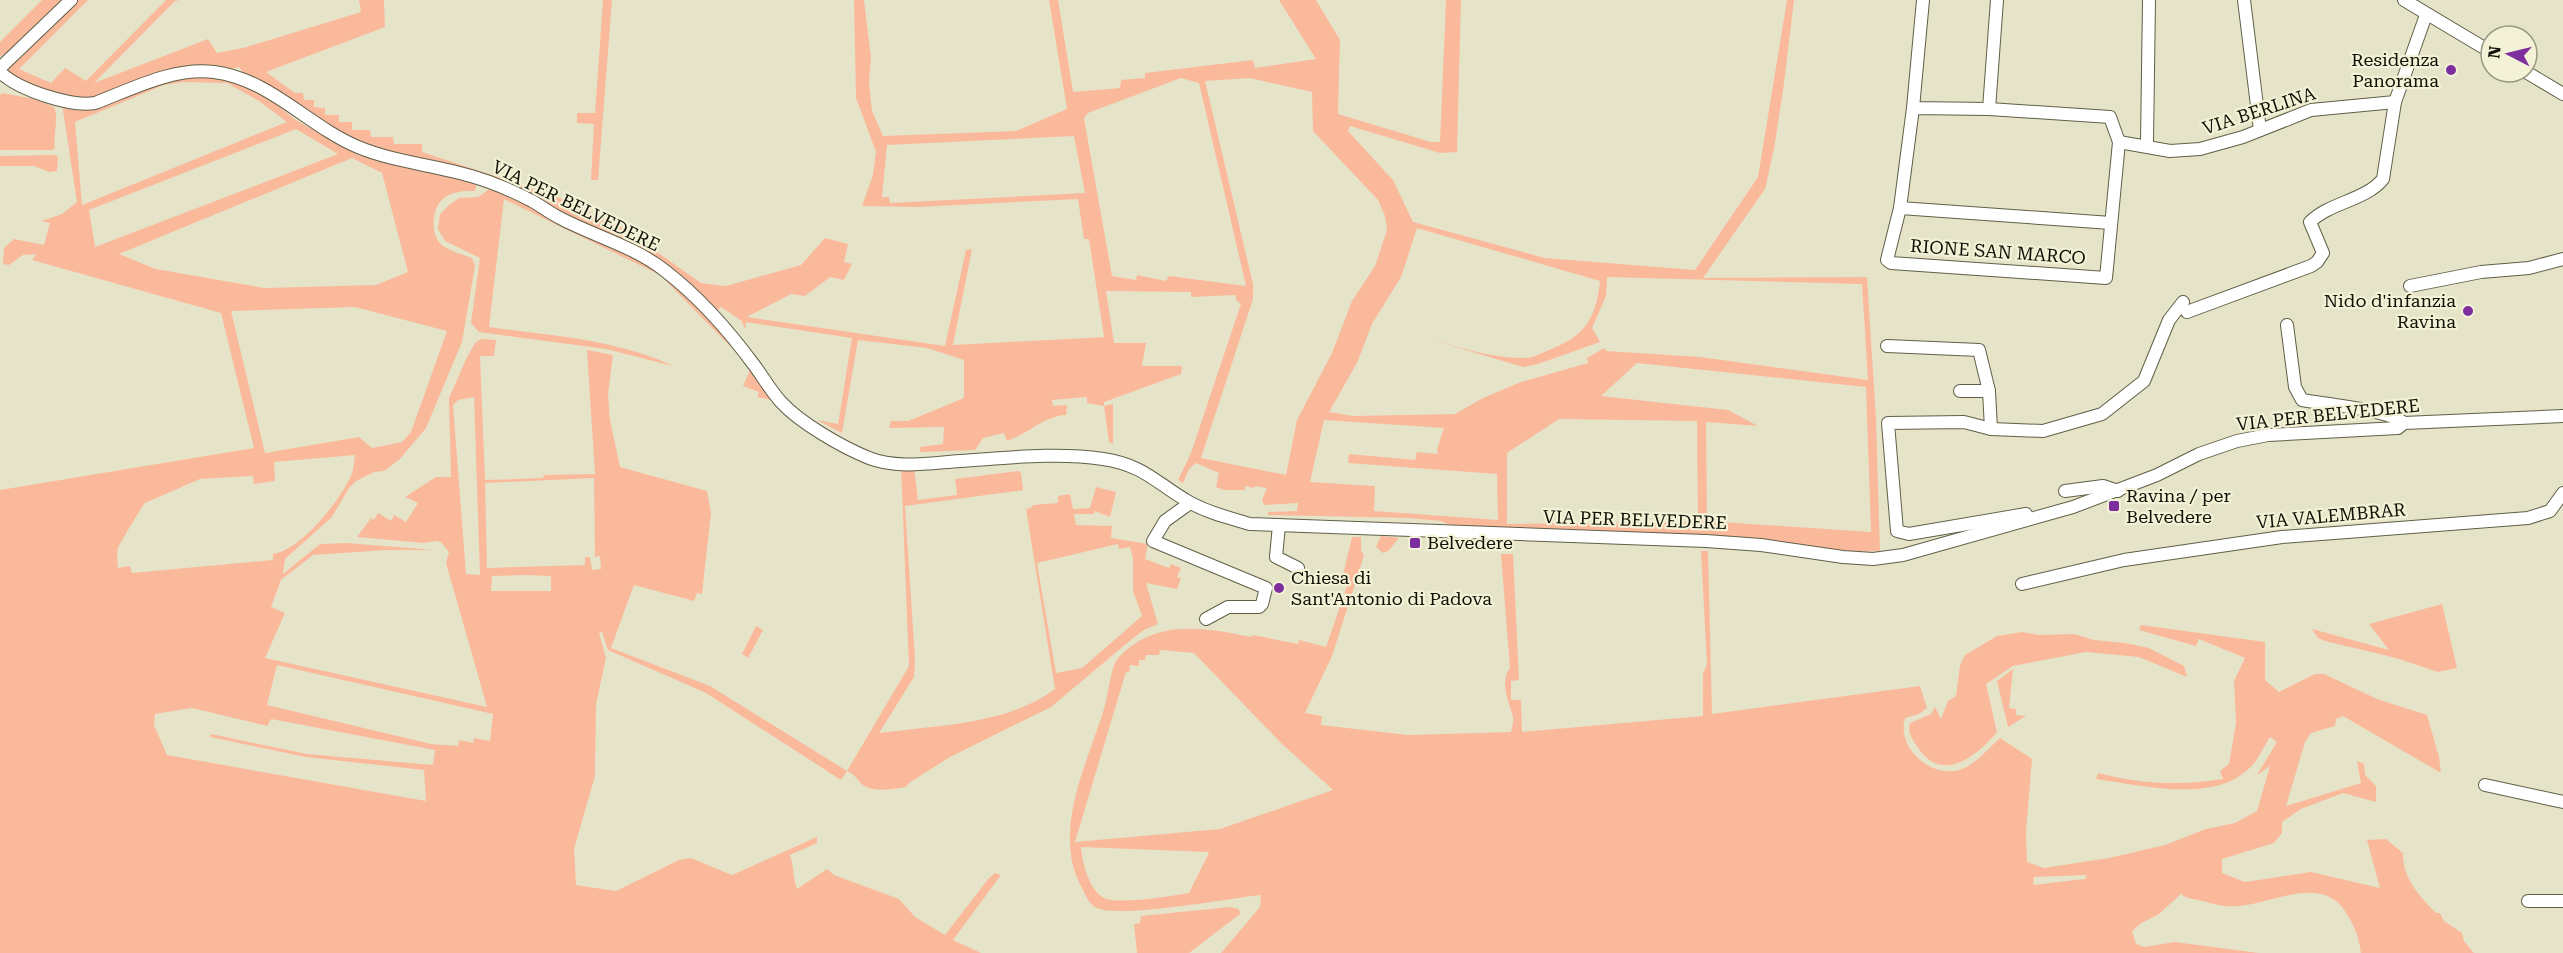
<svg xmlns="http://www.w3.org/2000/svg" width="2563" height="953" font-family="'Roboto Serif',serif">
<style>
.green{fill:#fbb99c;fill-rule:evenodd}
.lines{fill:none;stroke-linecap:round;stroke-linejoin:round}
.minor-casing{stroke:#605f47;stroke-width:14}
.minor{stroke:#fff;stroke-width:12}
.poi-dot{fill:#7c2e9f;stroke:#f3f2d6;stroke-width:2}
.labels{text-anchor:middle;stroke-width:4.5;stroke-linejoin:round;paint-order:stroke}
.poi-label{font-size:18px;fill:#101007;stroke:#f3f2d6;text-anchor:start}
.street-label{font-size:18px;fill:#101007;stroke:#f3f2d6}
</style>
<rect width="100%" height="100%" fill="#e5e4c9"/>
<g class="green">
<polygon points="42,0 62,0 15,46 0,57 0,42"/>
<path d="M76,0H88L19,69L51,83L65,68L86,81L166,0H180L175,1L94,83L208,39L217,53L243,48L361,12L359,0H384L385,27L266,72L295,93H303L304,100H314V107L325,108V115H339V122H352V130H370L371,137H393L394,144H422V152L555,196L623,228L701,283L726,286L801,265L825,238L848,244L844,262L852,264L844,280L830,277L805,296L791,294L747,317L945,346L966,250L972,249L953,345L1104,337L1089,239H1084L1078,199L917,207L862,206L873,175L876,152L856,98L854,0H864L871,58L869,82L872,111L883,136L1016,131L1067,109L1049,0H1058L1073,92L1120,88L1121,80L1145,78V73L1253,60L1255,68L1316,59L1279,0H1316L1340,40L1338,114L1431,142H1440L1446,0H1461L1457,152L1440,153L1350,126L1348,131L1393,180L1413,222L1545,258L1695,270L1758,177L1787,0H1794L1783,91L1774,149L1765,189L1703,278L1867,277L1876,419L1880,551L1847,552L1696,535L1452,526L1441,521L1409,518L1268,515V512L1297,511L1298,503L1264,505L1262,500L1267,488L1255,486L1254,488L1245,486V490H1224L1216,487L1219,473L1196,463L1189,469L1183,483L1178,480L1191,453L1241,304L1236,300V295L1191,297V292L1106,291L1114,343H1146L1142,366H1182L1181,374L1104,402V406L1113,404V444L1109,442L1104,406L1087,403V397L1052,400L1053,406L1067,405L1066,415C1044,416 1028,434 1007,441L1004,433L983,438L975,450L920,452V447L943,444L944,427L889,428L891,421H908L964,398V360L927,348L858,340L842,433L817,420L838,424L852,338L746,322L745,330L742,321L721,307L715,313L652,257L438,166L357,142L241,74L242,71L239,67L231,69L212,67L98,99H65L7,74L10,66ZM1181,78L1199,83L1246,286L1169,276L1166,281L1137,275L1136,280L1112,276L1084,118L1088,113ZM1250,78L1312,92L1313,131L1378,200L1385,216L1387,230L1375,266L1352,301L1332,353L1297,420L1286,475L1201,458L1253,299V284L1205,81ZM1074,136L1085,193L890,203L889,197H882L887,145ZM1417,228L1600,281C1596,319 1585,336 1549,350C1541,353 1531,359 1523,358C1489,358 1455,346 1422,337L1523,367L1538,364L1600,342L1592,328L1606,296L1607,277L1862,284L1868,380L1700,357L1606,351L1604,348L1587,358L1588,363L1521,382L1483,398L1455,414L1353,416L1329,412L1357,363L1372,324L1401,277ZM1637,363L1866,387L1871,532L1707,521L1706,422L1758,426L1728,410L1601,396ZM1559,419L1697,421L1698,522L1507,524V453ZM1324,420L1444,428L1437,449L1438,454L1417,452L1415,460L1349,454L1348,463L1497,474L1498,520L1374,511L1375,486L1310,482Z"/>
<polygon points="603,0 612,0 598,180 591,180 594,124 577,123 577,113 595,113"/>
<path d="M213,75L257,90L296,120L360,156L364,154L477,182L475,191C465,191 452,191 444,198C431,208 430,235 442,245C449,251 462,254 472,258L475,266L462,342L426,428L400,459L384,471L374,472L356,481L349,488L332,517L285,559L283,574L320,544L346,543L434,550H386L313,555L281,580L271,607L285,613L265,658L487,707L446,563L449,552L441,542L436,541L424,543L357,537L371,518L374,520L378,513L391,521L394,515L406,522L418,503L405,497L436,477H451L449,398L467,357L475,343L481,339L496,340L494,356H480L485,480L543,478L544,475L595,474L587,350L613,355L608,394L610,420L620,467L707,491L711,513L702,594L697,593L694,601L634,585L611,648L710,686L847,771L909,666L901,467H914L918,500L957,495L955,479L1018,471L1021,473L1023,490L905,506L915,659L914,677L879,733C937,725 1007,725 1055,689L1026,509L1031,508L1033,505L1058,503V496L1070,494L1073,509L1090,508L1096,487L1116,492L1110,517L1095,511L1094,514H1074L1076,525L1112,526L1111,538L1148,544L1145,559L1169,568L1171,564L1181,568L1177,577L1181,578L1177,589L1146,583L1158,624L1144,630L1132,639L1051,707L950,757L909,783L906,787C894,789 877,792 866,787C858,783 858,776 847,771L841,780L706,693L608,650L602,632L599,633L606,658L596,704L595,776L574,849L576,885L616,891L679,860L691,858L732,875L817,837V843L790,855C794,867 793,878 797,889L827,869L834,875L899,899L915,917L945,935L989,878L995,873L1001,875L953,940L981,953H0V490L254,448L221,313L32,260L36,254L23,255L9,265L3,264L4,248L14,239L44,245L50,223L41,221L62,214L77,202L62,104L74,107L167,80ZM183,82L227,83L259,101L287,122L82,205L75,122L164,85ZM296,129L338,154L95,247L89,210ZM352,158L382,173L408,272L376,285L264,288L156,269L119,254ZM355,307L447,331L411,432L402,442L372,448L359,437L265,453L231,311ZM474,397L480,575L466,574L453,405L458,400ZM355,455C354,460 354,467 352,473C342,499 301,550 273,554V560L132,573L130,566L118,568C118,562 116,554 118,548C119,545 142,506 145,503L200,479L253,476L254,484L275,481L274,462ZM594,478L595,557L600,556L601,569L592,570L590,557H585V565L487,568L485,483ZM1118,544L1119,549L1130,547L1133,558V591L1142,616L1082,668L1056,673L1037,563ZM524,575L551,576V591H491L492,576ZM277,665L493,714L490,741L474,738L473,743L459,740L458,746L431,744L267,705ZM192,708L267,726L271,719L435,750L433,765L307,754L211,734L210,737L306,757L424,770L426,801L167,755L154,725L155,714Z"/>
<path d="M3,93L34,99L54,107C59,117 53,135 55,148L52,150H0V95Z"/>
<polygon points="54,155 58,157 57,171 49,172 34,166 0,166 0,156"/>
<path d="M491,188L632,254L686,293L737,349L732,348L660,275L504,199L489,327C550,336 616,339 673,366L606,349L479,332L471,323L480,258L445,241L438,229L440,214L449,205L459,198L478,197Z"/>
<polygon points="751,368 771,400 757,397 759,392 743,386"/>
<polygon points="1381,536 1399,538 1388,551 1383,553 1376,547"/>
<path d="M1352,537H1361V550L1364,556L1332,656L1305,713L1322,716L1321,725L1408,735L1511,732C1512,727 1514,721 1513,717C1509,701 1499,683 1510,668L1501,554H1513L1519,680L1511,681V700H1521L1522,732L1703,716V674L1707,664L1701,551H1708L1712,714L1920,686L1927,708L1919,714L1905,718C1896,747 1930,778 1959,770C1974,766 1989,748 2000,738L2032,759L2026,832L2027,862L2044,868L2109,858L2165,845L2206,829L2235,823L2257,811L2270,766L2257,775L2277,742L2270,737C2262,749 2258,762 2246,771C2211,803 2139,785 2096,779L2098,773C2140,784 2180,786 2223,779L2220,771L2229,764L2236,723L2234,681L2245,658L2199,639L2196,646L2139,630L2141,625L2265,642V680L2279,692L2315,674H2324L2377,699L2427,715L2439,757L2441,773L2343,716L2336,719L2335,726L2311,733L2305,742L2286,806L2361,783L2357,761L2364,764L2365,775L2376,786V802L2343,793L2301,809L2282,822V833L2274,843L2222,859V873L2245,882L2311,872L2380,888L2367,840L2386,839L2403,853C2402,877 2419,896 2436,913H2440L2444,921L2462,933L2464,941L2474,953H2361C2359,937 2354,925 2345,911C2321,874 2272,904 2238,906C2223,908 2212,903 2198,900C2191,898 2187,899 2181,894L2159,914L2140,924L2132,931L2136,944L2144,947L2175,942L2259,953H1221L1260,907L1261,895C1231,898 1115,920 1095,907C1089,904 1085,894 1082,888C1051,832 1087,764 1104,709C1108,696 1111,665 1119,657C1157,618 1204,628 1252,637L1253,635L1298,644L1299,640L1326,647L1347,586L1341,583ZM1160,650L1194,653L1282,744L1333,790L1220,829L1075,842L1126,672H1129L1130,665L1139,666V660H1145L1146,655H1159ZM1081,847L1208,852L1209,853L1189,893C1172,896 1118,905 1104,898C1089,890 1082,862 1081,847ZM2087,875L2085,879L2033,885L2034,877Z"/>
<polygon points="2442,604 2457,668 2438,672 2396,658 2325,641 2318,638 2312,629 2389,650 2369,624"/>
<polygon points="756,626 763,630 748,658 742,654"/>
<path d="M2022,632L2039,635L2074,634L2094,640L2125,643L2149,648L2184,666L2187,677L2139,657L2086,652L2013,666L1986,684L1997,732C1978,755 1943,784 1919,749C1913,740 1907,734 1910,723L1931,714L1935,707L1941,719L1948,701L1956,696L1960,665L1965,655L1997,636Z"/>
<polygon points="2013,669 2009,708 2016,709 2016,715 2026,716 2008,727 1997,681"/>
<polygon points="1229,907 1239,909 1240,914 1189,953 1137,953 1134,924 1140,923 1141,916"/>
</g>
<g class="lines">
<g class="minor-casing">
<g id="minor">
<polyline points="2244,0 2260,130"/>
<polyline points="2404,0 2491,52"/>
<polyline points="0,68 71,0"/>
<path d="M0,72C18,90 71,107 95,103C132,89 173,67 214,72C270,79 308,126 358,147C394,162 434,165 471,176C492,182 513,191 532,201C541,206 550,213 560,218C594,236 633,246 664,270C698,296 729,331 754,365C763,377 771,391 781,402C800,423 842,447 869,458C897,469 930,463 960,461C1007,458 1056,452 1103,459C1144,465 1156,483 1189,502C1208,513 1230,518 1250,524L1706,541L1761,545L1843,557L1873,559L1903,555L2073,507L2157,475L2199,454L2237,441L2268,435L2398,428L2404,423L2563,416"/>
<polyline points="2526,72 2563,94"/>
<polyline points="1913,108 1989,109 2110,117 2119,142 2106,278 1891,263 1887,260 1900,208 1913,108 1923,0"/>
<polyline points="1989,109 1997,0"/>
<polyline points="2119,142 2170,151 2200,149 2243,137 2311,110 2395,102"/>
<polyline points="2147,142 2149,0"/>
<polyline points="1900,208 2111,223"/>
<polyline points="2410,286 2481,272 2529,268 2563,259"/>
<path d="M2187,312L2311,266L2317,262L2323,253L2310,222C2330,202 2365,201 2383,179L2395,102L2426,15"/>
<path d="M2287,325L2295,387L2302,400C2325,404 2390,410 2404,423"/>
<polyline points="1887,346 1979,350 1989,391"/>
<polyline points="1960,391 1989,391 1991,429 1964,422 1888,423 1897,531 1909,534 2026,514"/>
<polyline points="1991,429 2043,431 2102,414 2144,381 2169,320 2183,302"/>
<polyline points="2065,491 2103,486 2118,491"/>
<polyline points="1190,503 1165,521 1153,541 1266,588 1262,604 1259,607 1228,607 1206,619"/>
<polyline points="1279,525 1276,557 1298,568"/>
<polyline points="2022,584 2124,560 2282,537 2528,518 2550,511 2563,493"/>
<polyline points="2485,785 2563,802"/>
<polyline points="2528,901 2563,901"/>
</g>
</g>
<use href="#minor" class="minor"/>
</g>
<g class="poi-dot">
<circle cx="2451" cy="70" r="6"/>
<circle cx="2468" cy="311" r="6"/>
<rect x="2108" y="500" width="12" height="12" rx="3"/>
<rect x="1409" y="537" width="12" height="12" rx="3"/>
<circle cx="1279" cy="588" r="6"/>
</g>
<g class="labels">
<g class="poi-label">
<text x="2439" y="66" text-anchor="end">Residenza<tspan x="2439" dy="21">Panorama</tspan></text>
<text x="2456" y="307" text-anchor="end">Nido d'infanzia<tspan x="2456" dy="21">Ravina</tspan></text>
<text x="2126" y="502">Ravina / per<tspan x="2126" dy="21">Belvedere</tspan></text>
<text x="1427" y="549">Belvedere</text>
<text x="1291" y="584">Chiesa di<tspan x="1291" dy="21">Sant'Antonio di Padova</tspan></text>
</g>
<g class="street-label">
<text transform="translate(2259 111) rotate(-18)" y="6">VIA BERLINA</text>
<text transform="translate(576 206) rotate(26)" y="6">VIA PER BELVEDERE</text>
<text transform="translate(1998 252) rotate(4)" y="6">RIONE SAN MARCO</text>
<text transform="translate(2328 415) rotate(-6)" y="6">VIA PER BELVEDERE</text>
<text transform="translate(2331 516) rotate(-5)" y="6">VIA VALEMBRAR</text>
<text transform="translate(1635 520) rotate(2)" y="6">VIA PER BELVEDERE</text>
</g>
</g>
<g transform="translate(2509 54) rotate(277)"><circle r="28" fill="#f3f2d6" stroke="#989883" stroke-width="1.5"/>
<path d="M0-4.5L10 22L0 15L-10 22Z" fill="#7c2e9f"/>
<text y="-9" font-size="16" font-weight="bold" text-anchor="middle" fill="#101007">N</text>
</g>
</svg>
